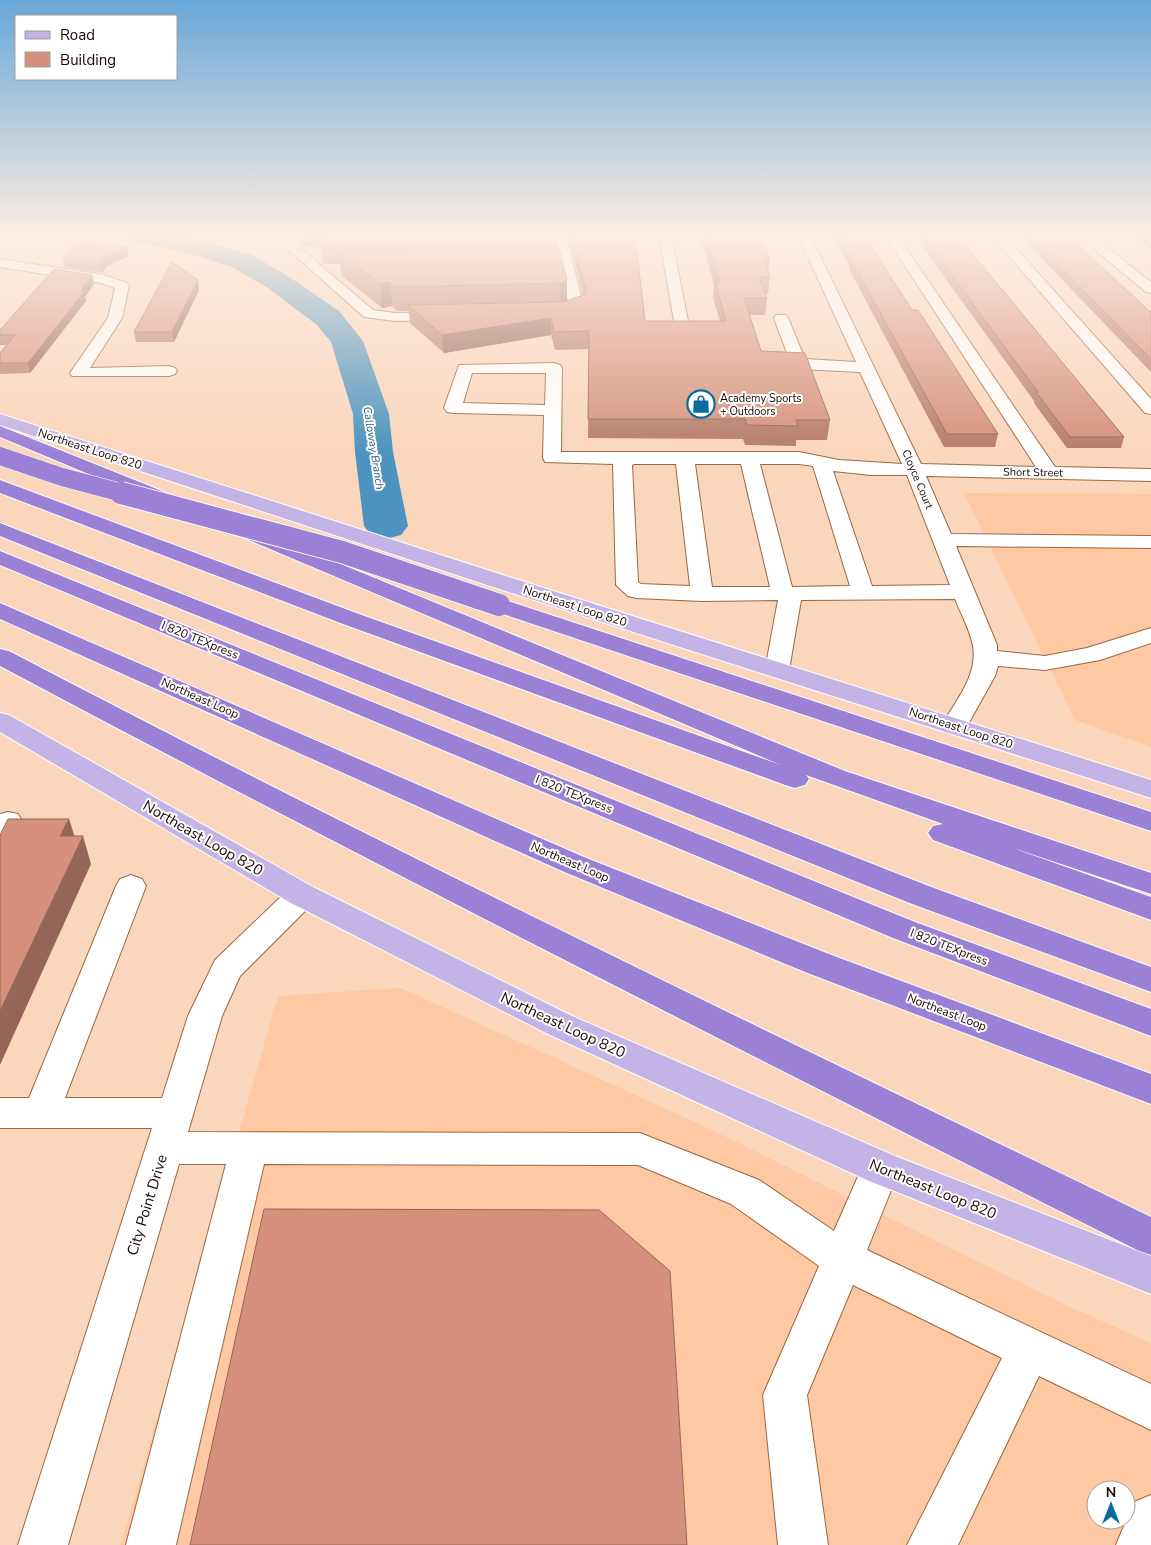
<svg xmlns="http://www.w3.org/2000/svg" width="1151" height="1545" font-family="'Nunito Sans',sans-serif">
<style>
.built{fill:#fdc8a2;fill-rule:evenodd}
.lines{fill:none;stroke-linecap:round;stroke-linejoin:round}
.river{fill:#4c94bf;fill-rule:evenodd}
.minor-casing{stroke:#9b673f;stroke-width:2}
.major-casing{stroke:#fff;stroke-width:2}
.highway-casing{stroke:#fff;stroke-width:2}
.minor{fill:#fff;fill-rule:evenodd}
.major{fill:#c3b3e6;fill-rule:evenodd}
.highway{fill:#9b81d6;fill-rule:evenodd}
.highway-bridge-far1-casing{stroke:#fff;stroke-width:19;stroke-linecap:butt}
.highway-bridge-casing{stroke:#fff;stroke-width:24;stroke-linecap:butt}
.highway-bridge-far1{stroke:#9b81d6;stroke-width:18}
.highway-bridge{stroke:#9b81d6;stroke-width:22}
.wall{fill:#b77d6c}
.shaded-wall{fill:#956658}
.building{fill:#d5917d;stroke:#956658}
.labels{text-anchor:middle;stroke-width:4;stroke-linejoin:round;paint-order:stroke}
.far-poi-label{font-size:11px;fill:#190600;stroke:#fff;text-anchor:start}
.far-water-label{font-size:11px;font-style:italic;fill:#235979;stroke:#fff}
.far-street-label{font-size:11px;fill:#190600;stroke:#fff}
.street-label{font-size:12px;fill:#190600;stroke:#fff}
.near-street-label{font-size:15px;fill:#190600;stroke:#fff}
</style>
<rect width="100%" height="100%" fill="#fad6bd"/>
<g class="built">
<polygon points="964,493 1151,494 1151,747 1075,720"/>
<path d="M401,988L712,1130L1055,1300L1151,1343V1545H121L278,996ZM1096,1490H1126V1520H1096Z"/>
</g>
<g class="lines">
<polygon class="river" points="127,235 180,235 252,255 288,276 339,311 363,341 389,414 393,452 408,526 401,535 386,539 371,535 364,526 355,452 353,414 331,342 317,325 268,288 232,267 181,251 131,241"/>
<g class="minor-casing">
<g id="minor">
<polygon points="272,235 285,235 373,310 395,313 447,312 452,313 454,316 452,319 447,320 395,321 364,317"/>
<path d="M554,235H566L584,308C576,317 558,319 547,316L545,313L547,310L569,306Z"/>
<polygon points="659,235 671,235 688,321 686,324 676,324 674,321"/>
<path d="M798,235H810L921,464L1036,467L885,235H897L1055,467L1151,469V481L926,476L951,534L1151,536V548L956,546L997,645V651L1045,656L1087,648L1151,628V643L1100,660L1045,670L998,666L995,676L967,726L963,732L954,734L945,732L941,726C955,702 978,676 973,646C970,630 961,614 955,599L801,600L789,670L786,675L777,677L768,675L765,670L778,600L702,601L636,598L628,596L616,585L613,464L545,462L543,458L544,415L453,413L447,412L444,408L459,365L554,363L560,365L562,368L561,452H799L839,460L902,464L860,372L799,369L793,367L791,364L774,318L776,315H786L788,318L805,359L856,362ZM472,373H546L545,405L463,403ZM634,464H676L690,586L641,584L638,582L632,465ZM695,464H741L770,587H712ZM760,464H799L813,466L850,586L792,587ZM833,471L871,475H907L950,585L872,586Z"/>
<polygon points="991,235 1004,235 1151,399 1151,414 1145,413"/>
<polygon points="1077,235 1091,235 1151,282 1151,293 1146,292"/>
<polygon points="0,259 104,275 127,283 129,286 122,318 90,368 169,366 175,368 177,371 175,374 169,376 72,376 70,373 108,318 115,288 101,283 0,267"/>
<path d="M8,812L18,814L22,821C16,830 10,834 0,836V814Z"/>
<polygon points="131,875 142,879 146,886 65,1098 162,1098 188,1016 215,960 291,887 302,884 313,887 317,895 313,903 240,976 222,1016 188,1132 640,1133 759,1180 834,1231 867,1156 881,1151 895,1156 900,1168 867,1250 1151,1384 1151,1430 1039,1376 958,1545 907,1545 1002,1358 853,1285 807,1395 828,1545 778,1545 763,1395 819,1266 731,1204 638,1165 264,1164 176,1545 126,1545 226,1164 179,1164 68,1545 18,1545 152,1128 0,1128 0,1098 29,1098 116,886 120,879"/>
<polygon points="1151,1495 1151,1545 1116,1545 1134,1502"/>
</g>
</g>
<g class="major-casing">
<g id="major">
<polygon points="0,414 509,577 1151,780 1151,798 493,587 0,425"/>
<polygon points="0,713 9,715 313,887 572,1016 895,1156 1151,1256 1151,1294 867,1180 548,1034 291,903 0,732"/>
</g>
</g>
<g class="highway-casing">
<g id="highway">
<polygon points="0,426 167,493 170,497 167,501 160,503 153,501 0,437"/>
<polygon points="0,480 359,614 781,765 244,538 241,534 244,530 251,528 258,530 845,771 1151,873 1151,894 1010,847 1151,897 1151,920 933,840 928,833 933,826 943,824 806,775 809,779 805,785 795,788 785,785 343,624 0,493"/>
<polygon points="0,523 934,888 1151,967 1151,992 912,904 0,536"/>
<polygon points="0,551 915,922 1151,1009 1151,1036 893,938 0,565"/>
<polygon points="499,598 1151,812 1151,831 491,610 488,605 491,600"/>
<polygon points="0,603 584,857 829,954 1151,1074 1151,1104 805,972 562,871 0,619"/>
<path d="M0,649L9,651C385,848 768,1032 1151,1217V1255L1137,1250C756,1058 376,866 0,666Z"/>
</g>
</g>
<use href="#minor" class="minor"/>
<use href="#major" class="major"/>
<use href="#highway" class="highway"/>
<g class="highway-bridge-far1-casing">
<polyline id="highway-bridge-far1" points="0,456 62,477 126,494"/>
</g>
<g class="highway-bridge-casing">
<polyline id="highway-bridge" points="121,493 342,552 499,605"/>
</g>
<use href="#highway-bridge-far1" class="highway-bridge-far1"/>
<use href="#highway-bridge" class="highway-bridge"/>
</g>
<g class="wall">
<polygon points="300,235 555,235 557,248 567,280 567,301 583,295 568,235 635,235 645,321 720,321 713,298 714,285 700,235 760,235 770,260 768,274 770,277 768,294 765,294 767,298 765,315 750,315 761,351 830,420 827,440 796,440 796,446 745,445 743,439 588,438 589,349 555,350 551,335 444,353 410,323 409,311 397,311 392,306 382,308 342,276 340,264 323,264 321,248 301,246"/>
<polygon points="831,235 864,235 912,310 998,434 995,447 944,447 849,269 849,266"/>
<polygon points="914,235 957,235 1124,437 1121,448 1067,448 1034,403 1034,401"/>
<polygon points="1019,235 1068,235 1149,311 1151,311 1151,372"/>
<polygon points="1133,235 1151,235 1151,250"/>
<polygon points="129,256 107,266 102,273 65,267 63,258"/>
<polygon points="94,284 85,297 86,301 30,373 0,374 0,353 7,345 0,345 0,330"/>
<polygon points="199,290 174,342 136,342 134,332"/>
</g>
<g class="shaded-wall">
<polygon points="127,247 129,256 107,266 102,273 100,264 106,257"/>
<polygon points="92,275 94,284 85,297 86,301 30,373 28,363"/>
<polygon points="198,280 199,290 174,342 172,332"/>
<polygon points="567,280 567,305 561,307 560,283"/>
<polygon points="390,282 392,306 382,308 380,284"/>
<polygon points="551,318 551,335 444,353 442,335"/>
<polygon points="69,819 78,847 60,836"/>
<polygon points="83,836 91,864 0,1065 0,1011"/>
</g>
<g class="building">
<polygon points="323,235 555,235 557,244 321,248"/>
<polygon points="571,235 635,235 645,321 726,321 715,282 719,282 705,235 760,235 770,260 763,260 770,277 759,277 767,298 744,298 761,351 805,353 830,420 796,420 798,426 747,425 745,419 588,419 589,331 554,332 551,318 442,335 408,305 563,302 584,295 586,291"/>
<polygon points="838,235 864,235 912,310 918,310 998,434 947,434 850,258 852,258"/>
<polygon points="922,235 957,235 1124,437 1070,437 1036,392 1038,392"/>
<polygon points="1029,235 1068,235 1149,311 1151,311 1151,359"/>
<polygon points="1146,235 1151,235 1151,239"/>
<polygon points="78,241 127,247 106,257 100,264 63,258"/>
<polygon points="559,248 567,280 560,283 395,287 390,282 380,284 339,252"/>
<polygon points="172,262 198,280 172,332 134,332"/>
<polygon points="54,269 92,275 81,290 84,292 28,363 0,363 0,353 15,335 0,335 0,330"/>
<polygon points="8,819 69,819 60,836 83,836 0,1011 0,835"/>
<polygon points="264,1209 599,1210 670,1271 687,1545 190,1545"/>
</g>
<linearGradient id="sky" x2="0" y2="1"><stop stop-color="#69a7d8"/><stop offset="0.52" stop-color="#fdede1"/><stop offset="1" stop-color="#fdede1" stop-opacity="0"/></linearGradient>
<rect width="1151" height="451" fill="url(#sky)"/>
<defs>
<g id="shop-ring" transform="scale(1.4375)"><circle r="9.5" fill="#fff" stroke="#096c9a" stroke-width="1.5"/><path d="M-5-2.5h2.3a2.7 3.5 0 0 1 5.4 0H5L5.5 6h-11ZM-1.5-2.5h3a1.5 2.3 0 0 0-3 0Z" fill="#096c9a"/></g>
</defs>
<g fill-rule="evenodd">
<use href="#shop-ring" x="701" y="404"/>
</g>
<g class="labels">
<g class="far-poi-label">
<text x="720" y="402">Academy Sports<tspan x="720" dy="13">+ Outdoors</tspan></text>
</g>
<g class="far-water-label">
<text transform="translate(374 448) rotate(81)" y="4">Calloway Branch</text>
</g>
<g class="far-street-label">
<text transform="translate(1033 472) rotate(1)" y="4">Short Street</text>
<text transform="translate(918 479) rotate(67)" y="4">Cloyce Court</text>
</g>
<g class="street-label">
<text transform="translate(90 449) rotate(18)" y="4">Northeast Loop 820</text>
<text transform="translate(575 606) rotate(18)" y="4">Northeast Loop 820</text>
<text transform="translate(200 640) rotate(22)" y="4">I 820 TEXpress</text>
<text transform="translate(200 698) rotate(24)" y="4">Northeast Loop</text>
<text transform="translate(961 728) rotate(18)" y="4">Northeast Loop 820</text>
<text transform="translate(574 794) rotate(22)" y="4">I 820 TEXpress</text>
<text transform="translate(570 862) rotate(23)" y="4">Northeast Loop</text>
<text transform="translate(949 947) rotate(21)" y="4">I 820 TEXpress</text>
<text transform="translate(947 1012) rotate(21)" y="4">Northeast Loop</text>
</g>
<g class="near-street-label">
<text transform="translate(203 838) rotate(30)" y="5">Northeast Loop 820</text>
<text transform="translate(563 1025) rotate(25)" y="5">Northeast Loop 820</text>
<text transform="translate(933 1189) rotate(22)" y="5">Northeast Loop 820</text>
<text transform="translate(147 1205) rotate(-73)" y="5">City Point Drive</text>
</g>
</g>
<rect x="15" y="15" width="162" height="65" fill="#ffffff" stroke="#a39b99"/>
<rect x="25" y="31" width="25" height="8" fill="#c3b3e6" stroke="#a39b99"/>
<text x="60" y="40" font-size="15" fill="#190600">Road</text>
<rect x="25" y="52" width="25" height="15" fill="#d5917d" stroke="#a39b99"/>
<text x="60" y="65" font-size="15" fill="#190600">Building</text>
<g transform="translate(1111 1505)"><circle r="24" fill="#ffffff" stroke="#a39b99"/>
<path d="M0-4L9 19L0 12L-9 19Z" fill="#096c9a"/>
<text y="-8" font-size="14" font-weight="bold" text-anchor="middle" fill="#190600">N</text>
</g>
</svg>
